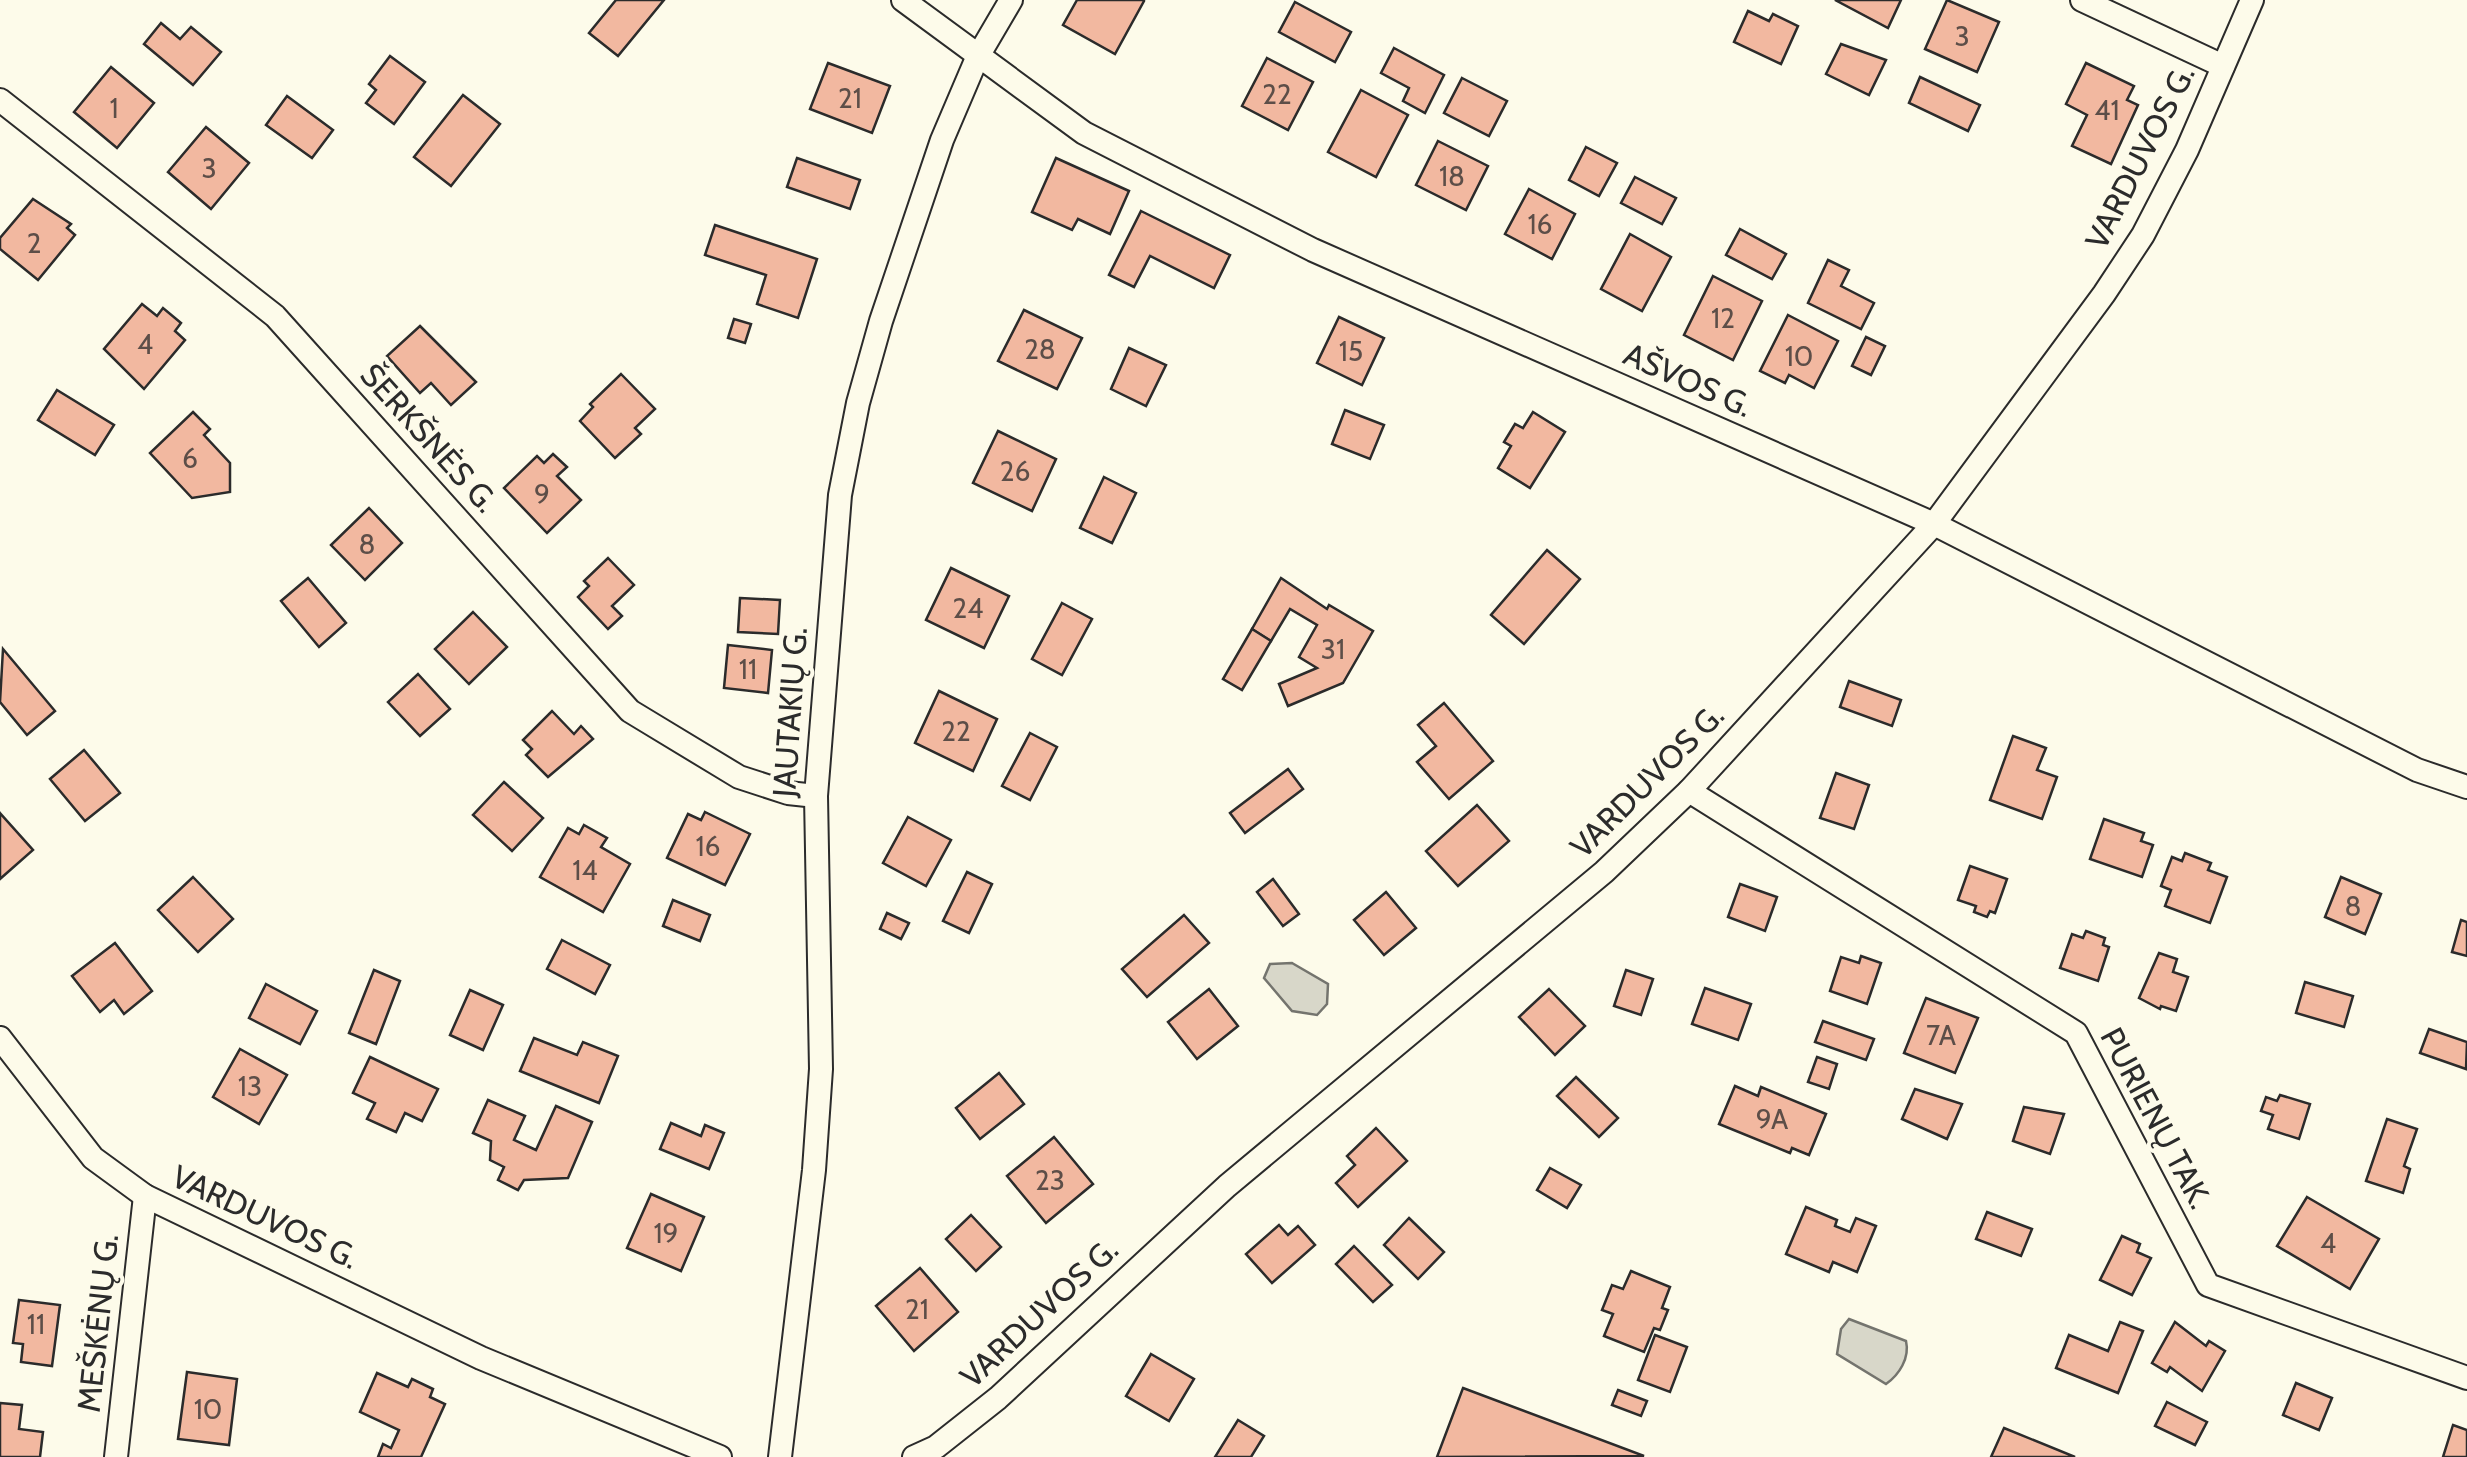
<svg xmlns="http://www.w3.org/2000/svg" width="2467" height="1457" font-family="Cabin,sans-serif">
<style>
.water{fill:#d8d7c9;stroke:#74746e;stroke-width:2.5}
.building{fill:#f2b8a0;stroke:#2b2b2b;stroke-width:2.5}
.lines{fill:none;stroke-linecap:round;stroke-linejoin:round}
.street-casing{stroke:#2b2b2b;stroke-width:26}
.street{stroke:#fdfbea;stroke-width:22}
.labels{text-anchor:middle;stroke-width:8;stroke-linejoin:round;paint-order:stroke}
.number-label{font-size:28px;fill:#5d4e48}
.street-label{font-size:32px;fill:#2b2b2b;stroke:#fdfbea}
</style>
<rect width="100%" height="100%" fill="#fdfbea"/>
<g class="water">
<polygon points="1292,963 1328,984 1327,1004 1317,1015 1292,1011 1264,978 1270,964"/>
<path d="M1849,1319L1906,1341C1910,1358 1899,1375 1886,1384L1837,1354L1841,1329Z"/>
</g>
<g class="building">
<polygon points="616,0 664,0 618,56 589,33"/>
<polygon points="1077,0 1143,0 1144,1 1115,54 1063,25"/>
<polygon points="1835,0 1901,0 1888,28"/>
<polygon points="1947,0 1999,22 1977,72 1925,49"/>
<polygon points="1295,2 1351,32 1335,62 1279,32"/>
<polygon points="1748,11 1769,21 1773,14 1798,26 1781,64 1734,42"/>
<polygon points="161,23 180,39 191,27 221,52 193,85 144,44"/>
<polygon points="1841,44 1886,60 1869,95 1826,74"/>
<polygon points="1394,48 1444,75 1425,113 1403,101 1409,88 1381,73"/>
<polygon points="390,56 425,82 394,124 366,103 376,90 369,84"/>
<polygon points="1267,58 1313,82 1288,130 1242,106"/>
<polygon points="828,63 890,86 872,133 810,109"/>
<polygon points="2086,63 2134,86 2127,100 2138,105 2111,164 2072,146 2087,115 2066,104"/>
<polygon points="111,67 154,103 117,148 74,112"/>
<polygon points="1920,77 1980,105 1968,131 1909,103"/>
<polygon points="1462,78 1507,101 1489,136 1444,113"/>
<polygon points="1361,90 1408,115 1376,177 1328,152"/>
<polygon points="463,95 500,124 451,186 414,157"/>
<polygon points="287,96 333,130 312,158 266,125"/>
<polygon points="206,127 249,163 211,209 168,172"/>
<polygon points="1438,141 1488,166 1466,210 1416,185"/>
<polygon points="1586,147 1617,163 1599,196 1569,180"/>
<polygon points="797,158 860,180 850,209 787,187"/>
<polygon points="1056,158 1129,191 1110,234 1078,219 1072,230 1032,212"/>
<polygon points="1635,177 1676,198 1662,224 1621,203"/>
<polygon points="1529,189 1575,214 1552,259 1505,234"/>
<polygon points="33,199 71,224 67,228 75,235 38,280 0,249 0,238"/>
<polygon points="1141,211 1230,255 1214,288 1150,256 1134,287 1109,275"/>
<polygon points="715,225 817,259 798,318 757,304 766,275 705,255"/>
<polygon points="1740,229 1786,254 1772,279 1726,255"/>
<polygon points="1630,234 1671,257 1642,311 1601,289"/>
<polygon points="1828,260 1849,270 1841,286 1874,303 1861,329 1808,303"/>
<polygon points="1713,276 1762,301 1733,360 1684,335"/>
<polygon points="142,304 157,316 163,308 181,323 175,331 185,340 144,389 104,349"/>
<polygon points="1024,310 1082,338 1057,389 998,361"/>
<polygon points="1788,315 1838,341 1814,388 1789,375 1785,383 1760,371"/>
<polygon points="1339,317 1384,338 1362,385 1317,363"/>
<polygon points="734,319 751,324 745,343 728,338"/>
<polygon points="420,326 476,382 451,405 431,383 420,393 387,356"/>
<polygon points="1866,337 1885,346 1871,375 1852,366"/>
<polygon points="1129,348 1166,365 1146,406 1111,389"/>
<polygon points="621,374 655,409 635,428 641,434 615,458 580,421 593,407 590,404"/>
<polygon points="57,390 114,425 95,455 38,420"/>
<polygon points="1345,410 1384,425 1370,459 1332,444"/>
<polygon points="193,412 210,429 204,435 230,463 230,492 192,498 150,453"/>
<polygon points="1533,412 1565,432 1530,488 1498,468 1511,446 1504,442 1515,424 1523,428"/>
<polygon points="998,431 1056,459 1032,511 973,483"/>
<polygon points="553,454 567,467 557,476 581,500 547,533 504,488 537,456 544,463"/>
<polygon points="1104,477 1136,493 1112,543 1080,528"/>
<polygon points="369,508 402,543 365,580 331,545"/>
<polygon points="1547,550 1580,579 1524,644 1491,615"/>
<polygon points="608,558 634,585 612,606 622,616 608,629 578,597 589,586 584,581"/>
<polygon points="951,568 1009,596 984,648 926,620"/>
<polygon points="308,578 346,623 319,647 281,601"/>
<polygon points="1281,578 1327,609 1329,605 1373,631 1343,683 1288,706 1279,684 1317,668 1299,657 1317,625 1290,609 1271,641 1252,629"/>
<polygon points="740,598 780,600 778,634 738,632"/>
<polygon points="1062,603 1092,619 1062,675 1032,659"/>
<polygon points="473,612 507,647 469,684 435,649"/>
<polygon points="1252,629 1271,641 1242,690 1223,679"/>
<polygon points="728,645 772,650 768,693 724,688"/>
<polygon points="3,649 55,711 27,735 0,702"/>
<polygon points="418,674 450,709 420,736 388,702"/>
<polygon points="1849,681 1901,700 1892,726 1840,707"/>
<polygon points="939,691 997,719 973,771 915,743"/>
<polygon points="1444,703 1493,761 1449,799 1417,762 1436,746 1418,725"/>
<polygon points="552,711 574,734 581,726 593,739 548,777 526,755 532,749 523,740"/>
<polygon points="1030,733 1057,747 1030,800 1002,786"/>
<polygon points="2013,736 2046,748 2037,770 2057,777 2042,819 1990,800"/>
<polygon points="84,750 120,793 85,821 50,779"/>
<polygon points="1288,769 1303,789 1245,833 1230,813"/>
<polygon points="1836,773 1869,785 1854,829 1820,818"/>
<polygon points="504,782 543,818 512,851 473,815"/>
<polygon points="1477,805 1509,841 1458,886 1426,851"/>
<polygon points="705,812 750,834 725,885 667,858 688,814 701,820"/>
<polygon points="0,813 33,850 0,879"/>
<polygon points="908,817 951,840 926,886 883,863"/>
<polygon points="2104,819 2144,833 2141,841 2153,845 2142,877 2090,859"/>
<polygon points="584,825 607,838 601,847 630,864 603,912 540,877 568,828 579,834"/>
<polygon points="2185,853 2211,863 2208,870 2227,877 2210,923 2165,906 2171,890 2161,886 2172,857 2182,861"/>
<polygon points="1970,866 2007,879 1995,913 1990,911 1987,917 1974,912 1976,906 1958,900"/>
<polygon points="967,872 992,884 969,933 943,921"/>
<polygon points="193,877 233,919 198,952 158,910"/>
<polygon points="2341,877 2381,894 2365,934 2325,917"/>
<polygon points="1273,879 1299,914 1283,926 1257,892"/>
<polygon points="1740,884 1777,897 1765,931 1728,917"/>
<polygon points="1386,892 1416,928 1384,955 1354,920"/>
<polygon points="673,900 710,915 700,941 663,926"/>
<polygon points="887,913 909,923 901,939 880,929"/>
<polygon points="1184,915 1209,943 1147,997 1122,969"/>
<polygon points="2461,920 2467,922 2467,956 2452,952"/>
<polygon points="2086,931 2105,938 2103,945 2109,947 2098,981 2060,968 2072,934 2083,938"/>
<polygon points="562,940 610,965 595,994 547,969"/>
<polygon points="115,943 152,991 124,1014 114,1000 100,1012 72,976"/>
<polygon points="2159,953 2177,959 2173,972 2188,977 2176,1011 2161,1006 2160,1009 2139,998"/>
<polygon points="1861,956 1881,963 1867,1004 1830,991 1841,957 1859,963"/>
<polygon points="374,970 400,981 376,1044 349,1033"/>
<polygon points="1626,970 1653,979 1641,1015 1614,1006"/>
<polygon points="2305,982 2353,996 2344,1027 2296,1013"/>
<polygon points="266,984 317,1011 300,1044 249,1018"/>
<polygon points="1705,988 1751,1004 1738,1040 1692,1024"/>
<polygon points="1209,989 1238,1026 1197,1059 1168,1022"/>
<polygon points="1549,989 1585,1026 1555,1055 1519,1017"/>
<polygon points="470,990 503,1005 483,1050 450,1035"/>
<polygon points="1926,998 1978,1018 1955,1073 1904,1053"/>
<polygon points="1823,1021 1874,1039 1866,1060 1815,1042"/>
<polygon points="2429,1029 2467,1042 2466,1069 2420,1053"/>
<polygon points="534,1038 577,1055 583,1042 618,1056 599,1103 520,1071"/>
<polygon points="240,1049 287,1075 259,1124 213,1097"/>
<polygon points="370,1057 438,1089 422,1121 405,1113 396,1132 367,1119 375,1103 353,1093"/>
<polygon points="1817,1057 1837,1064 1829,1089 1808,1082"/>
<polygon points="999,1073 1024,1104 980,1139 956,1108"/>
<polygon points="1576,1077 1618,1118 1599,1137 1557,1096"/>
<polygon points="1735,1086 1758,1096 1761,1087 1826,1114 1809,1155 1792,1148 1790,1153 1719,1124"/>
<polygon points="1915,1089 1962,1104 1947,1139 1902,1119"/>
<polygon points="2280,1095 2310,1104 2299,1139 2268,1129 2273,1115 2261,1111 2266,1097 2277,1101"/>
<polygon points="488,1100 525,1116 514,1140 536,1150 556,1106 592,1122 568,1178 524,1180 518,1190 498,1180 504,1167 490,1160 491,1141 473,1133"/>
<polygon points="2024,1107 2064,1114 2050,1154 2013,1141"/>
<polygon points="2387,1119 2417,1129 2404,1166 2410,1169 2403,1193 2366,1181"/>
<polygon points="671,1123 701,1136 705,1125 724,1133 709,1169 660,1149"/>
<polygon points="1376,1128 1407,1161 1358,1207 1336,1183 1355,1165 1347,1156"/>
<polygon points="1054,1137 1093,1184 1046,1223 1007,1176"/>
<polygon points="1550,1168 1581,1185 1567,1208 1537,1190"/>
<polygon points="651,1194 704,1217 681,1271 627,1248"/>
<polygon points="2307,1197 2379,1239 2350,1289 2277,1246"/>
<polygon points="1806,1207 1837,1220 1835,1226 1850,1232 1856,1218 1876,1226 1857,1272 1833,1262 1829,1272 1786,1254"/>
<polygon points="1987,1212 2032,1229 2021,1256 1976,1239"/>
<polygon points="971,1215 1001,1247 976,1271 946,1239"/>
<polygon points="1409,1218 1444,1252 1418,1279 1384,1245"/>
<polygon points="1279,1225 1288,1235 1298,1226 1315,1245 1272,1283 1246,1254"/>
<polygon points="2122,1236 2140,1244 2137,1252 2151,1258 2132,1295 2100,1280"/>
<polygon points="1354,1246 1392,1285 1373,1302 1336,1264"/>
<polygon points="920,1268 958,1312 914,1351 876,1306"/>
<polygon points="1631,1271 1670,1287 1662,1308 1668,1310 1660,1330 1654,1328 1644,1352 1604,1336 1613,1314 1602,1310 1612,1285 1623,1289"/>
<polygon points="19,1300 60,1305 52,1366 21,1362 23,1344 13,1343"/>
<polygon points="2120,1322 2143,1331 2118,1393 2056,1368 2069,1335 2108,1351"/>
<polygon points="2175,1322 2206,1346 2209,1341 2225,1351 2202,1391 2170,1367 2167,1372 2152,1363"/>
<polygon points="1655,1335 1687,1347 1670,1392 1638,1380"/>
<polygon points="1151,1354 1194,1379 1169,1421 1126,1396"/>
<polygon points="187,1372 237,1379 229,1445 178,1439"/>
<polygon points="377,1373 408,1387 412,1379 433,1389 430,1397 445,1404 421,1457 378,1457 383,1444 391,1448 399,1430 360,1412"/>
<polygon points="2296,1383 2332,1398 2319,1430 2283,1415"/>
<polygon points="1463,1388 1644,1456 1437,1457"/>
<polygon points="1618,1390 1647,1401 1641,1416 1612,1405"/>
<polygon points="2167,1402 2207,1422 2195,1445 2155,1426"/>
<polygon points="0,1403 22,1405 19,1429 43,1432 40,1457 0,1457"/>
<polygon points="1238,1420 1264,1436 1251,1457 1215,1457"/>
<polygon points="2453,1425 2467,1430 2467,1457 2443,1457"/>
<polygon points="2004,1428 2075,1457 1991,1457"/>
</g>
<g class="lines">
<g class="street-casing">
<g id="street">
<polyline points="903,0 1084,133 1313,250 1934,524 2417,770 2467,787"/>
<polyline points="2082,0 2223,66"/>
<polyline points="0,100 275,316 630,711 739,777 788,793 816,796"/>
<polyline points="1689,791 2076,1033 2208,1285 2467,1378"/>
<polyline points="0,1038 93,1158 145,1196 481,1358 720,1457"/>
<polyline points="116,1457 145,1196"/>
<polyline points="780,1457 814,1170 821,1069 816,796 840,495 858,403 881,321 942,140 977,58 1011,0"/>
<polyline points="914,1457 936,1447 998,1398 1227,1186 1604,872 1689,791 1934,524 2104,294 2143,235 2187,150 2252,0"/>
</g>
</g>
<use href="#street" class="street"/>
</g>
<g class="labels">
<g class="number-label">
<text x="1962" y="46">3</text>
<text x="1277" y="104">22</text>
<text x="850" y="108">21</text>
<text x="114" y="118">1</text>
<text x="2107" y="120">41</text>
<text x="209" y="178">3</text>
<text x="1452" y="186">18</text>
<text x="1540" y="234">16</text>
<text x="34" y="253">2</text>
<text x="1723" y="328">12</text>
<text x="145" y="354">4</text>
<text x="1040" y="359">28</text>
<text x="1351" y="361">15</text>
<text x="1799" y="366">10</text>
<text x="190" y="468">6</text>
<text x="1015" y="481">26</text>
<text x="542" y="504">9</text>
<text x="367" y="554">8</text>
<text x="968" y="618">24</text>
<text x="1333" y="659">31</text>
<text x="748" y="679">11</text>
<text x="956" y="741">22</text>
<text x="708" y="856">16</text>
<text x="585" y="880">14</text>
<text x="2353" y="916">8</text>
<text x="1941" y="1045">7A</text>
<text x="250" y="1096">13</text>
<text x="1772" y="1129">9A</text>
<text x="1050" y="1190">23</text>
<text x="666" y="1243">19</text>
<text x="2328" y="1253">4</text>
<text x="917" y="1319">21</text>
<text x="36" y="1334">11</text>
<text x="208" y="1419">10</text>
</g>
<g class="street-label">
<text transform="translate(2140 157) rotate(-63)" y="11">VARDUVOS G.</text>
<text transform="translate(1688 380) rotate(24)" y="11">AŠVOS G.</text>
<text transform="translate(429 438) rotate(48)" y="11">ŠERKŠNĖS G.</text>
<text transform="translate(790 712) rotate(-86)" y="11">JAUTAKIŲ G.</text>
<text transform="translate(1647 781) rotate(-45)" y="11">VARDUVOS G.</text>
<text transform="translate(2156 1118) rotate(62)" y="11">PURIENŲ TAK.</text>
<text transform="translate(265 1217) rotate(25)" y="11">VARDUVOS G.</text>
<text transform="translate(1039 1313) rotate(-43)" y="11">VARDUVOS G.</text>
<text transform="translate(98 1323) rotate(-84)" y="11">MEŠKĖNŲ G.</text>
</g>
</g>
</svg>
